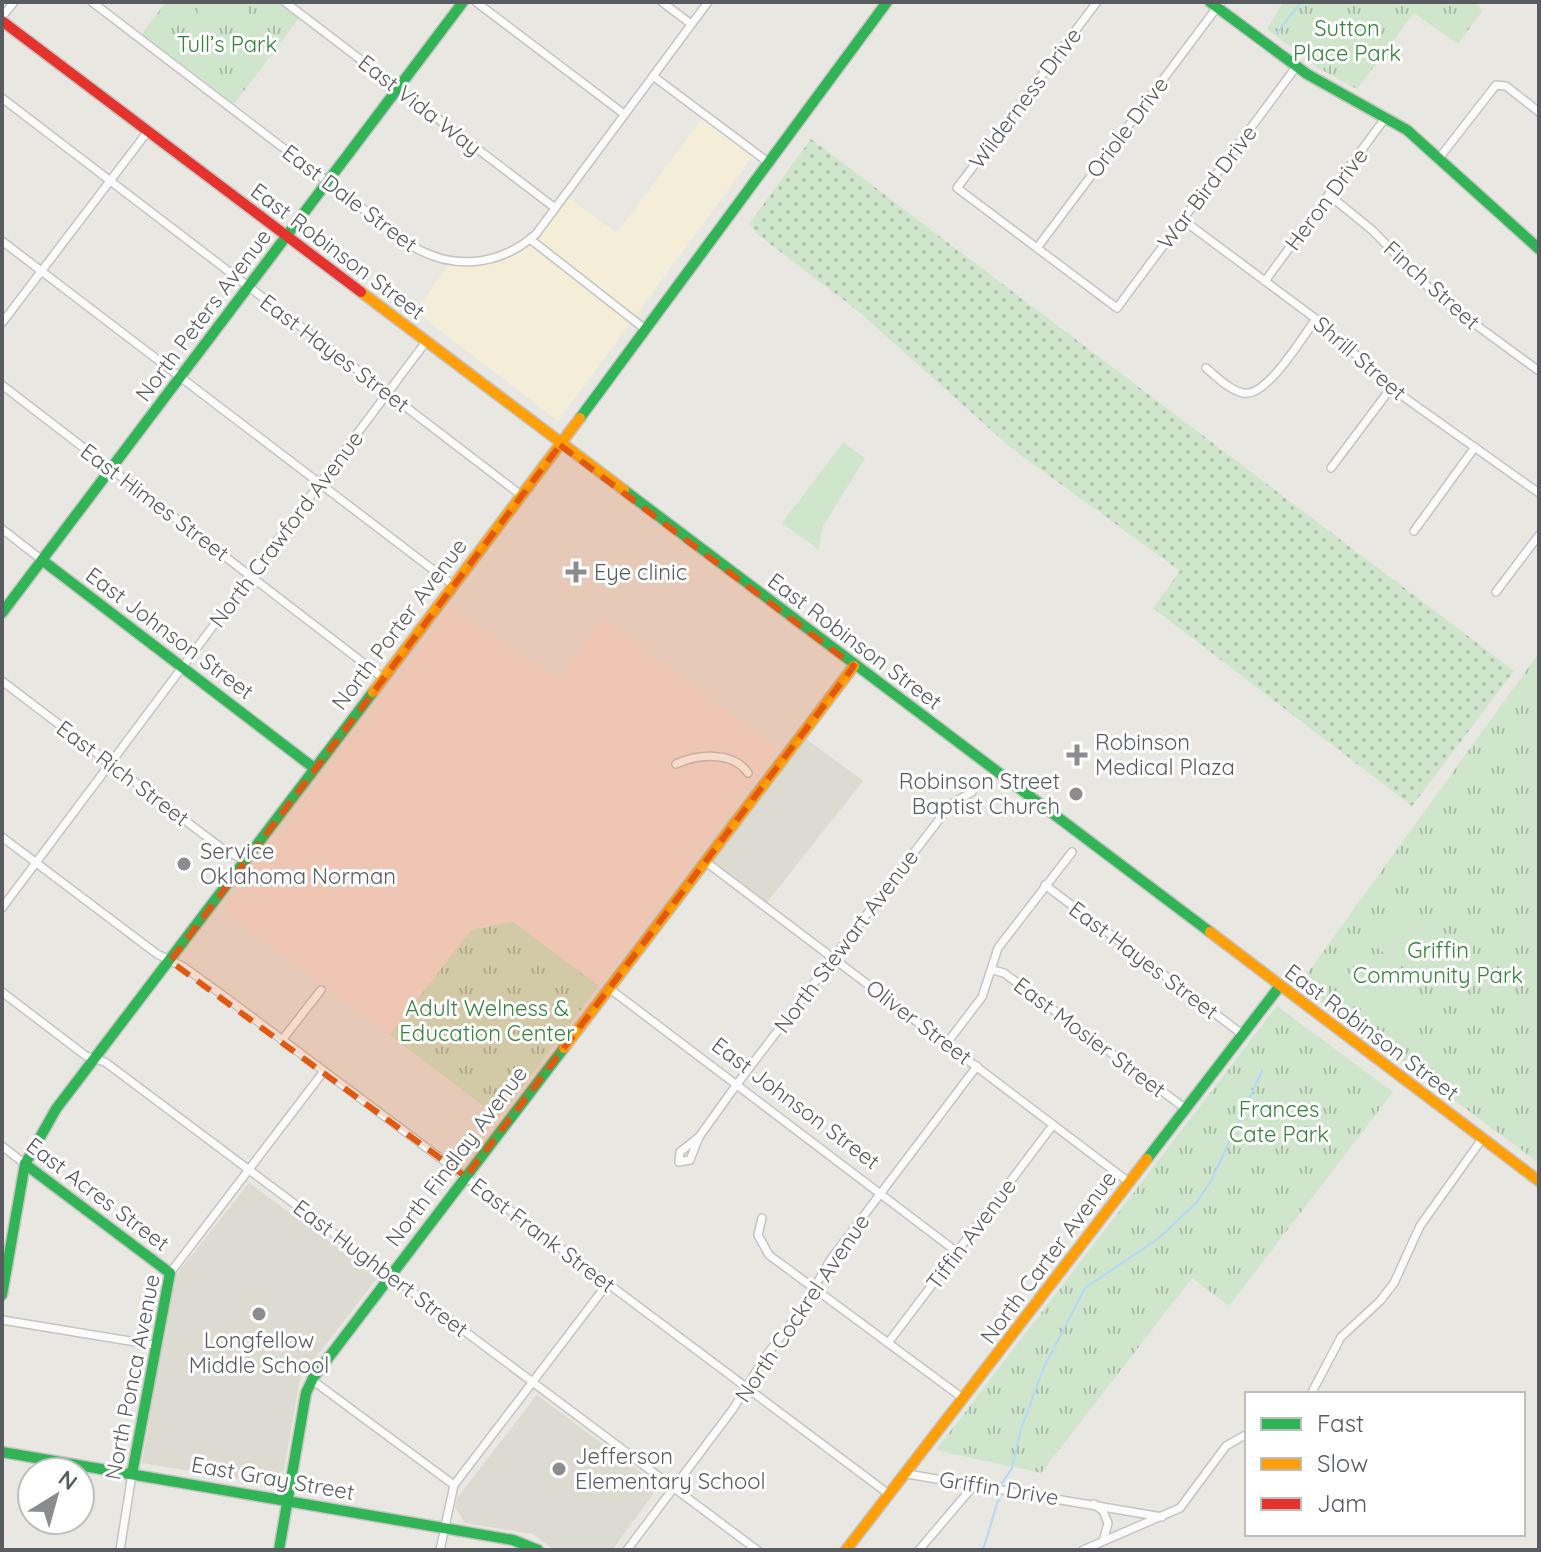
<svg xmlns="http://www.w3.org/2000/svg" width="1541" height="1552" font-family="Quicksand,sans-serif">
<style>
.commercial{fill:#f4eed9}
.education{fill:#dcdad1}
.medical{fill:#f2e1dc}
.grass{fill:url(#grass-dots)}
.park{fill:url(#park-tufts)}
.garden{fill:#cfe5cc}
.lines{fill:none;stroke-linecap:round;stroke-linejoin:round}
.stream{stroke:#b2d9f6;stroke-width:2}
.street-casing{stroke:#c4c4c3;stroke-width:10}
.fast-casing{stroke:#c5c5c4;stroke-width:13}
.slow-casing{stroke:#c5c5c4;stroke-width:13}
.jam-casing{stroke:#c5c5c4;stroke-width:13}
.street{stroke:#fcfbfb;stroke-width:7}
.fast{stroke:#30b455;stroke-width:10}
.slow{stroke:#ff9f0a;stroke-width:10}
.jam{stroke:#e5322d;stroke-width:10}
.marked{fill:#e15910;fill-opacity:0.2;stroke:#e15910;stroke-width:6;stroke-dasharray:16 10;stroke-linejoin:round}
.poi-dot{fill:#8a8c8e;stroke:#fff;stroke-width:3}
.labels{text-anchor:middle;stroke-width:6;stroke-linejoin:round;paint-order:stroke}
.park-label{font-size:22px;fill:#338438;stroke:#fff}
.street-label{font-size:22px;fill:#585b60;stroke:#fff}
.poi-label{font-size:22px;fill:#585b60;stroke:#fff;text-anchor:start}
</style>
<defs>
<pattern id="grass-dots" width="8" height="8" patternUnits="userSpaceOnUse" patternTransform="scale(2)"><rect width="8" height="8" fill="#cfe5cc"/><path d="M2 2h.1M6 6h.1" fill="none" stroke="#abbda9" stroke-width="1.8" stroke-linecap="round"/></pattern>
<pattern id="park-tufts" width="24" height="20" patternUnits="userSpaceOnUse" patternTransform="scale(2)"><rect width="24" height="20" fill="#cfe5cc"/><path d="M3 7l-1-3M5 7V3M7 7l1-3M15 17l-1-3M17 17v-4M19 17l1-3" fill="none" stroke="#abbda9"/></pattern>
</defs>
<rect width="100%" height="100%" fill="#e8e7e2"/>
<polygon class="commercial" points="704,116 752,157 558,421 415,311 450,263 461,265 525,247 566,196 617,233"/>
<g class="education">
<polygon points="805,738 863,781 764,906 706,862"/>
<polygon points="249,1183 378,1277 300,1378 281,1486 142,1463 173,1279"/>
<polygon points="537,1395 659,1486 612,1550 554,1550 533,1534 465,1523 455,1507 457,1498"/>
</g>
<polygon class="medical" points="450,609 554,677 562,675 603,619 777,749 499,1118 224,909"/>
<polygon class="grass" points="811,139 1514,671 1412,806 1153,608 1180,571 1010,447 858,311 757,234 749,224"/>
<g class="park">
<polygon points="166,2 277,2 299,18 234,104 142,34"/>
<polygon points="1283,2 1472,2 1483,10 1458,44 1414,13 1357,89 1318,68 1267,29"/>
<polygon points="1539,653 1539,1163 1299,985"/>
<polygon points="513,922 599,986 499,1118 390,1035 471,930"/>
<polygon points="1277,1006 1393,1092 1229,1306 1192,1278 1041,1473 936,1450"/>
</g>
<g class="garden">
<polygon points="199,2 250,2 247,24 197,17"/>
<polygon points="843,443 865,458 822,528 819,550 782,523"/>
<polygon points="1400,907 1470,957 1443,995 1373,945"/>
<polygon points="1365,953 1433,1004 1405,1041 1337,990"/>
</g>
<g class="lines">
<g class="stream">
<polyline points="1277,33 1301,2"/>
<polyline points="1002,1483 1012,1468 1021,1429 1044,1367 1085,1288 1159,1238 1197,1202 1212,1179 1262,1071"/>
<polyline points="983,1550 1000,1494"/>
</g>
<g class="street-casing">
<g id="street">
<path d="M92,2L409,244C451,271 499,267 536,234L708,2"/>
<polyline points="285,2 555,208"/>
<polyline points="476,2 624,114"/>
<polyline points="662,2 691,24"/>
<polyline points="1097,2 957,188 1117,308 1296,67"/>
<polyline points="2,17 14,2"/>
<polyline points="653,76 768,162"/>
<polyline points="2,98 521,495"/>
<polyline points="1440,157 1496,85 1506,86 1539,112"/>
<polyline points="1329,195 1372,230 1438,297 1539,371"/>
<polyline points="1183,220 1316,319 1401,395 1539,493"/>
<polyline points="530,239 645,329"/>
<polyline points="2,241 453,585"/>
<polyline points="1037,248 1221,2"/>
<polyline points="1265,281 1386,117"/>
<polyline points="2,323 148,131"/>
<path d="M1206,368C1216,376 1229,390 1243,393C1267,398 1302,337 1316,319"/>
<polyline points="2,385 383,678"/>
<polyline points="1331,468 1391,388"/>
<polyline points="2,529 42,560"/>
<polyline points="1414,531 1475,447"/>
<polyline points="1496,592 1539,535"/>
<polyline points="2,681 224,850 245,860"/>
<path d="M676,764C698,754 733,751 748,773"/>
<polyline points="2,837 157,954 184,967 228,999 890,1495"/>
<polyline points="706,862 1130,1183"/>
<polyline points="1045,885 1242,1034"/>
<polyline points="2,908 425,343"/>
<polyline points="993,970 1004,973 1186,1109"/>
<polyline points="610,989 957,1252"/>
<polyline points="2,992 86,1056 105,1062 757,1550"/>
<polyline points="282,1040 321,990"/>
<polyline points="947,1043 982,997 998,948 1072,852"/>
<polyline points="699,1137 680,1152 679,1162 690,1160 699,1137 737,1084 951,804 972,792"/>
<polyline points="2,1146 25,1164"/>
<polyline points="762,1218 758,1235 769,1255 964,1399"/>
<polyline points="170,1273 324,1071"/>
<polyline points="2,1320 154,1345"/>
<polyline points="888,1343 1053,1125"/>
<polyline points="312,1380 454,1485"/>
<polyline points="1311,1394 1341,1337 1380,1301 1394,1283 1420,1226 1482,1139"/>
<polyline points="907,1474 1162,1517"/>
<polyline points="1094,1504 1103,1511 1108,1523 1104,1538"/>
<polyline points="120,1550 132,1474"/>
<polyline points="440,1550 454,1485 608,1283"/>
<polyline points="627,1550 733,1409 765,1357 802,1309 831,1259 977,1066"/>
<polyline points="919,1550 975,1484"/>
<polyline points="1083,1550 1180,1508 1226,1446 1247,1434"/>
</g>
</g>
<g class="fast-casing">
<g id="fast">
<polyline points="1210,2 1307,74 1407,130 1539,249"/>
<polyline points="580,418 887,2"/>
<polyline points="624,490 1210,932"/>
<polyline points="42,560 314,768"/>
<polyline points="2,613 463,2"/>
<polyline points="1147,1159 1279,987"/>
<polyline points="25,1164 170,1273 132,1474"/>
<polyline points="2,1295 25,1164 56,1109 373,692"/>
<polyline points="2,1452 513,1540 538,1550"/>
<polyline points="279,1550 306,1393 313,1378 564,1048"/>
</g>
</g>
<g class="slow-casing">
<g id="slow">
<polyline points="361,292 624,490"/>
<polyline points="373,692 580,418"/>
<polyline points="1210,932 1539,1181"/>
<polyline points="564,1048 854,666"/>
<polyline points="846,1550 1147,1159"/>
</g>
</g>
<g class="jam-casing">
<polyline id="jam" points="2,21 361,292"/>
</g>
<use href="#street" class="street"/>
<use href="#fast" class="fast"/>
<use href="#slow" class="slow"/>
<use href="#jam" class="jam"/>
</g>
<path class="marked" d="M560,445L854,666L466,1177L170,961Z"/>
<g class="poi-dot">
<path d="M572 560h8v8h8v8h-8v8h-8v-8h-8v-8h8z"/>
<path d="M1073 743h8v8h8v8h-8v8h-8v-8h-8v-8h8z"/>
<circle cx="1076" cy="794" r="8"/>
<circle cx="184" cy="864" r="8"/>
<circle cx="259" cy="1314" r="8"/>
<circle cx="559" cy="1469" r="8"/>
</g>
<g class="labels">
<g class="park-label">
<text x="1347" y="36">Sutton<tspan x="1347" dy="25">Place Park</tspan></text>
<text x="227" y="52">Tull’s Park</text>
<text x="1438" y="958">Griffin<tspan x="1438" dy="25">Community Park</tspan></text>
<text x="487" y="1016">Adult Welness &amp;<tspan x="487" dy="25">Education Center</tspan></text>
<text x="1279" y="1117">Frances<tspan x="1279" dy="25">Cate Park</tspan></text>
</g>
<g class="street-label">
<text transform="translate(1025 98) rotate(-53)" y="8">Wilderness Drive</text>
<text transform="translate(420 105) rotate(38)" y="8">East Vida Way</text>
<text transform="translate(1127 127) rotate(-53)" y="8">Oriole Drive</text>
<text transform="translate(1207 187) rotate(-53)" y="8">War Bird Drive</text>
<text transform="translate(350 198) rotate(37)" y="8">East Dale Street</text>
<text transform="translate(1326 199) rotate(-53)" y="8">Heron Drive</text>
<text transform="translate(338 251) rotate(37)" y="8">East Robinson Street</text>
<text transform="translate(1432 285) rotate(42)" y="8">Finch Street</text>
<text transform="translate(203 315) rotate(-53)" y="8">North Peters Avenue</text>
<text transform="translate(335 353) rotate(37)" y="8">East Hayes Street</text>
<text transform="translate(1360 358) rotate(41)" y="8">Shrill Street</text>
<text transform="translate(155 502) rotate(37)" y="8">East Himes Street</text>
<text transform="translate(286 529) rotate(-53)" y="8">North Crawford Avenue</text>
<text transform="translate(399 624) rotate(-53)" y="8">North Porter Avenue</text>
<text transform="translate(170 633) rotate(37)" y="8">East Johnson Street</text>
<text transform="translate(855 641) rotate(37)" y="8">East Robinson Street</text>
<text transform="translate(123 773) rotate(37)" y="8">East Rich Street</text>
<text transform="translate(846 941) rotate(-53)" y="8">North Stewart Avenue</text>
<text transform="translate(1144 960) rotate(37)" y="8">East Hayes Street</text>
<text transform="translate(919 1022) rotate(37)" y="8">Oliver Street</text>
<text transform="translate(1372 1032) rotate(37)" y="8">East Robinson Street</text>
<text transform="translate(1090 1037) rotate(37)" y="8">East Mosier Street</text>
<text transform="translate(796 1103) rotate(37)" y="8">East Johnson Street</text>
<text transform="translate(456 1156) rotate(-53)" y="8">North Findlay Avenue</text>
<text transform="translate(98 1194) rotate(37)" y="8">East Acres Street</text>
<text transform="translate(971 1234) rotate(-53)" y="8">Tiffin Avenue</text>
<text transform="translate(543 1235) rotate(37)" y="8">East Frank Street</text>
<text transform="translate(1048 1257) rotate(-53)" y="8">North Carter Avenue</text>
<text transform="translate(381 1268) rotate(37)" y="8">East Hughbert Street</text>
<text transform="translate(802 1308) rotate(-56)" y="8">North Cockrel Avenue</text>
<text transform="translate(132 1377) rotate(-79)" y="8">North Ponca Avenue</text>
<text transform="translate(273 1478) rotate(10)" y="8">East Gray Street</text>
<text transform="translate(999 1488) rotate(9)" y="8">Griffin Drive</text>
</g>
<g class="poi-label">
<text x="594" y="580">Eye clinic</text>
<text x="1095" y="750">Robinson<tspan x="1095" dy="25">Medical Plaza</tspan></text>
<text x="1060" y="789" text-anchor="end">Robinson Street<tspan x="1060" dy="25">Baptist Church</tspan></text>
<text x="200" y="859">Service<tspan x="200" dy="25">Oklahoma Norman</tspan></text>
<text x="259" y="1348" text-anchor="middle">Longfellow<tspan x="259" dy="25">Middle School</tspan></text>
<text x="575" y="1464">Jefferson<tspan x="575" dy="25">Elementary School</tspan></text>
</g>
</g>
<rect width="1541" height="1552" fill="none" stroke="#585b60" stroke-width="8"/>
<rect x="1245" y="1392" width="280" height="144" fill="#ffffff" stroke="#bcbdbf" stroke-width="2"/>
<rect x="1261" y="1418" width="40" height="12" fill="#30b455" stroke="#bcbdbf" stroke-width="2"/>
<text x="1317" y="1432" font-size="24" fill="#585b60">Fast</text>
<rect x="1261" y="1458" width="40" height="12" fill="#ff9f0a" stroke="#bcbdbf" stroke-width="2"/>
<text x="1317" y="1472" font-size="24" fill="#585b60">Slow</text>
<rect x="1261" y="1498" width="40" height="12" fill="#e5322d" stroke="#bcbdbf" stroke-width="2"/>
<text x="1317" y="1512" font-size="24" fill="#585b60">Jam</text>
<g transform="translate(56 1496) rotate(37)"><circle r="38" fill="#ffffff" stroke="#bcbdbf" stroke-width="2"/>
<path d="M0-6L14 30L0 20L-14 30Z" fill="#8a8c8e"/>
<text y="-12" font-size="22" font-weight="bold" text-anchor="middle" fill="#585b60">N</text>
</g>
</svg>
